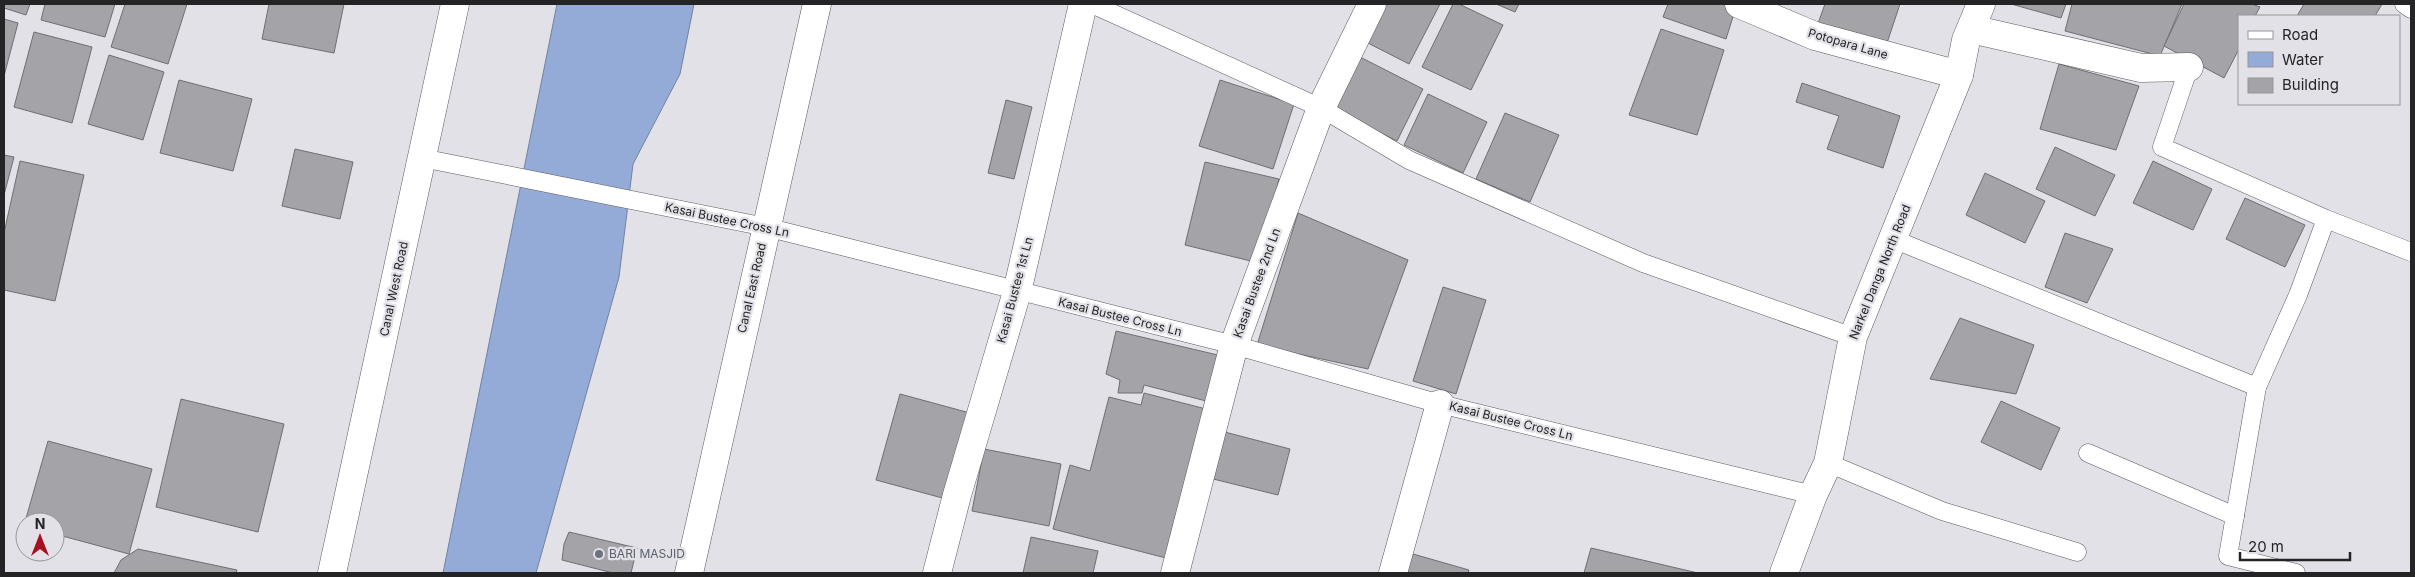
<svg xmlns="http://www.w3.org/2000/svg" width="2415" height="577" font-family="Inter,sans-serif">
<style>
.water{fill:#94aad7;stroke:#7282a2}
.building{fill:#a4a3a8;stroke:#6e6e73}
.lines{fill:none;stroke-linecap:round;stroke-linejoin:round}
.lane-casing{stroke:#5a5a5f;stroke-width:19}
.street-casing{stroke:#5a5a5f;stroke-width:29}
.secondary-casing{stroke:#5a5a5f;stroke-width:29}
.lane{stroke:#fff;stroke-width:18}
.street{stroke:#fff;stroke-width:28}
.secondary{stroke:#fff;stroke-width:28}
.worship-dot{fill:#6b7280;stroke:#e2e1e7;stroke-width:2}
.labels{text-anchor:middle;stroke-width:4.5;stroke-linejoin:round;paint-order:stroke}
.street-label{font-size:12px;fill:#242426;stroke:#e2e1e7}
.worship-label{font-size:12px;fill:#5b616d;stroke:#e2e1e7;text-anchor:start}
</style>
<rect width="100%" height="100%" fill="#e2e1e7"/>
<polygon class="water" points="557,4 694,4 680,74 633,164 619,277 536,573 443,573"/>
<g class="building">
<polygon points="4,4 30,4 26,15 4,8"/>
<polygon points="45,4 115,4 105,37 41,20"/>
<polygon points="125,4 187,4 168,64 111,47"/>
<polygon points="269,4 344,4 334,53 262,39"/>
<polygon points="1381,4 1440,4 1409,64 1362,40"/>
<polygon points="1453,4 1459,4 1503,25 1471,90 1422,67"/>
<polygon points="1496,4 1519,4 1515,12"/>
<polygon points="1668,4 1737,4 1726,39 1663,17"/>
<polygon points="1825,4 1900,4 1884,52 1816,29"/>
<polygon points="2011,4 2066,4 2061,18"/>
<polygon points="2072,4 2182,4 2160,56 2065,31"/>
<polygon points="2184,4 2252,4 2260,7 2255,16 2239,16 2239,49 2224,78 2164,46"/>
<polygon points="2304,4 2382,4 2375,16 2297,16"/>
<polygon points="4,19 18,23 4,76"/>
<polygon points="1661,29 1724,50 1697,135 1629,115"/>
<polygon points="34,32 92,47 72,123 14,107"/>
<polygon points="109,55 164,72 143,140 88,124"/>
<polygon points="1358,56 1423,89 1397,141 1331,108"/>
<polygon points="2059,64 2139,86 2116,150 2040,129"/>
<polygon points="179,80 252,99 233,171 160,153"/>
<polygon points="1220,80 1294,104 1273,169 1199,146"/>
<polygon points="1802,83 1900,116 1883,168 1827,149 1839,116 1796,102"/>
<polygon points="1428,94 1487,122 1463,173 1404,145"/>
<polygon points="1006,100 1032,107 1014,179 988,173"/>
<polygon points="1505,113 1559,135 1530,202 1476,179"/>
<polygon points="2055,147 2115,175 2095,216 2036,189"/>
<polygon points="295,149 353,162 340,219 282,206"/>
<polygon points="4,155 14,157 4,195"/>
<polygon points="20,161 84,175 55,301 4,290 4,233"/>
<polygon points="2153,161 2212,189 2193,230 2133,203"/>
<polygon points="1205,162 1279,179 1259,263 1185,245"/>
<polygon points="1985,173 2045,201 2025,243 1966,215"/>
<polygon points="2245,198 2305,225 2285,267 2226,239"/>
<polygon points="1298,213 1408,260 1368,369 1257,345"/>
<polygon points="2065,233 2113,249 2087,303 2045,287"/>
<polygon points="1443,287 1486,300 1456,394 1413,381"/>
<polygon points="1960,318 2034,345 2016,394 1930,379"/>
<polygon points="1116,331 1222,356 1210,402 1144,385 1142,393 1118,393 1120,380 1106,374"/>
<polygon points="1144,393 1206,409 1166,558 1053,529 1070,465 1090,471 1109,397 1141,405"/>
<polygon points="900,394 970,413 946,499 876,480"/>
<polygon points="181,399 284,424 258,532 156,507"/>
<polygon points="2001,401 2060,428 2041,470 1981,442"/>
<polygon points="1217,430 1290,449 1278,495 1205,477"/>
<polygon points="48,441 152,469 129,554 55,534 55,522 25,522"/>
<polygon points="984,449 1061,464 1049,526 972,511"/>
<polygon points="569,532 637,548 631,573 613,573 562,560 564,544"/>
<polygon points="1031,537 1098,551 1093,573 1023,573"/>
<polygon points="1591,548 1698,573 1584,573"/>
<polygon points="138,549 237,570 236,573 114,573 121,560"/>
<polygon points="1406,552 1469,570 1468,573 1400,573"/>
</g>
<g class="lines">
<g class="lane-casing">
<g id="lane">
<polyline points="1092,4 1321,108 1409,160 1643,263 1853,337"/>
<polyline points="2404,4 2411,9"/>
<polyline points="2189,67 2162,147 2326,219 2411,252"/>
<polyline points="422,158 766,227 1234,345 1440,404 1813,495"/>
<polyline points="1893,239 2257,387"/>
<polyline points="2088,453 2235,516"/>
<polyline points="1828,463 1942,511 2077,552"/>
<polyline points="2296,573 2228,556 2257,387 2298,295 2326,219"/>
</g>
</g>
<g class="street-casing">
<g id="street">
<polyline points="1739,4 1815,36 1959,75"/>
<polyline points="1971,29 2141,68 2189,67"/>
<polyline points="937,573 957,495 1017,292 1083,4"/>
<polyline points="1175,573 1234,345 1321,108 1372,4"/>
<polyline points="1393,573 1440,404"/>
</g>
</g>
<g class="secondary-casing">
<g id="secondary">
<polyline points="332,573 455,4"/>
<polyline points="689,573 817,4"/>
<polyline points="1784,573 1813,495 1828,463 1853,337 1959,75 1966,40 1981,4"/>
</g>
</g>
<use href="#lane" class="lane"/>
<use href="#street" class="street"/>
<use href="#secondary" class="secondary"/>
</g>
<circle class="worship-dot" cx="599" cy="554" r="5"/>
<g class="labels">
<g class="street-label">
<text transform="translate(1848 44) rotate(16)" y="4">Potopara Lane</text>
<text transform="translate(727 220) rotate(12)" y="4">Kasai Bustee Cross Ln</text>
<text transform="translate(1880 272) rotate(-68)" y="4">Narkel Danga North Road</text>
<text transform="translate(1257 283) rotate(-70)" y="4">Kasai Bustee 2nd Ln</text>
<text transform="translate(752 288) rotate(-77)" y="4">Canal East Road</text>
<text transform="translate(394 289) rotate(-78)" y="4">Canal West Road</text>
<text transform="translate(1015 290) rotate(-75)" y="4">Kasai Bustee 1st Ln</text>
<text transform="translate(1120 317) rotate(14)" y="4">Kasai Bustee Cross Ln</text>
<text transform="translate(1511 421) rotate(14)" y="4">Kasai Bustee Cross Ln</text>
</g>
<g class="worship-label">
<text x="609" y="558">BARI MASJID</text>
</g>
</g>
<rect width="2415" height="577" fill="none" stroke="#242426" stroke-width="10"/>
<rect x="2238" y="15" width="162" height="90" fill="#e2e1e7" stroke="#96959a"/>
<rect x="2248" y="31" width="25" height="8" fill="#ffffff" stroke="#96959a"/>
<text x="2282" y="40" font-size="15" fill="#242426">Road</text>
<rect x="2248" y="52" width="25" height="15" fill="#94aad7" stroke="#96959a"/>
<text x="2282" y="65" font-size="15" fill="#242426">Water</text>
<rect x="2248" y="78" width="25" height="15" fill="#a4a3a8" stroke="#96959a"/>
<text x="2282" y="90" font-size="15" fill="#242426">Building</text>
<g transform="translate(40 537)"><circle r="24" fill="#e2e1e7" stroke="#96959a"/>
<path d="M0-4L9 19L0 12L-9 19Z" fill="#a71021"/>
<text y="-8" font-size="14" font-weight="bold" text-anchor="middle" fill="#242426">N</text>
</g>
<path d="M2240 552v8h110v-8" fill="none" stroke="#242426" stroke-width="2.5"/>
<text x="2248" y="552" font-size="15" fill="#242426" stroke="#e2e1e7" stroke-width="4" paint-order="stroke">20 m</text>
</svg>
